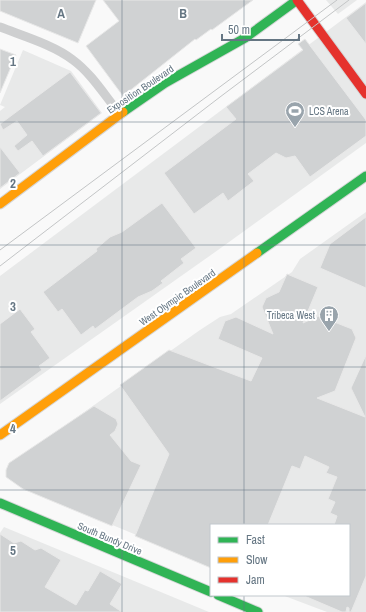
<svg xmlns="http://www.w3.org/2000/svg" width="366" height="612" font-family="'Archivo Narrow',sans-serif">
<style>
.built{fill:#e8e9e9}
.building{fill:#d0d2d3;stroke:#e8e8e8}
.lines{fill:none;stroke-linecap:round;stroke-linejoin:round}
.fast-casing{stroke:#d5d6d7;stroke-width:11}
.slow-casing{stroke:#d5d6d7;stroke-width:11}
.jam-casing{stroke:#d5d6d7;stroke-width:11}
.street{stroke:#cecfd0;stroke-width:9}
.fast{stroke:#30b455;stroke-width:9}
.slow{stroke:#ff9f0a;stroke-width:9}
.jam{stroke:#e5322d;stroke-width:9}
.tram{stroke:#c3c5c6;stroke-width:1}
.grid{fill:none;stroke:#657683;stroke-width:1;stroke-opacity:0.55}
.labels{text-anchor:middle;stroke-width:4;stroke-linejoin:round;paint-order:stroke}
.street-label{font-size:10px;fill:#657683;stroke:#fff}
.poi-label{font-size:10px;fill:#657683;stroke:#fff;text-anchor:start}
.grid-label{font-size:13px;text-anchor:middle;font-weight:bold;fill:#657683;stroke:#fff;stroke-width:4;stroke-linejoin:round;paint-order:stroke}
</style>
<rect width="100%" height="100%" fill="#f9f9f9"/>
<g class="built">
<polygon points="326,0 357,0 338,14"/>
<polygon points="366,2 366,143 218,250 0,404 0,276"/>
<polygon points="23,50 71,71 102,113 0,189 0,111 5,107 0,105"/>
<polygon points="366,212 366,612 327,612 282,595 349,595 349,525 211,525 211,566 21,487 11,464 200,330 220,317 231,314 292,272 300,259"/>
<polygon points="4,527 209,612 0,612 0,533"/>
</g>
<g class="building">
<polygon points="0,0 96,0 78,43 0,11"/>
<polygon points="103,0 253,0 212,30 211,29 196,40 195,39 123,96 86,46 119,21"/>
<polygon points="366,3 366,44 346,18"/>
<polygon points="305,39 366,120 366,136 310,177 295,156 286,158 276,153 248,174 254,181 228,201 223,193 194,214 164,173 236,119 226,107 303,50 298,44"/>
<polygon points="0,49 16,55 0,93"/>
<polygon points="70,72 101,113 43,156 32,141 18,151 14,146 27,135 17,121 3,130 0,124"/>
<polygon points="0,147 20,173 0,188"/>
<polygon points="162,203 196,248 181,259 184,263 161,281 163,283 152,291 138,297 95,329 93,326 81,335 62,309 58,312 43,292 97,251 96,249 110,237 122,232"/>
<polygon points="366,217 366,288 320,268 330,244"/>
<polygon points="287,274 318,287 303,323 319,316 352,329 356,338 335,391 317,398 365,417 351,388 366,355 366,576 351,612 349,612 349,608 347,607 346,612 342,612 302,595 349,595 349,525 334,525 337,516 330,513 335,502 328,499 337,477 326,473 329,467 305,456 300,469 292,466 268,525 211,525 211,568 135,536 169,454 120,385 169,350 251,381 262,358 218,339 225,321 236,317 273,334 262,307 266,298 279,292"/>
<polygon points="20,309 35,329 31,332 50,358 39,366 42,370 0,401 0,324"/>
<polygon points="94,406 116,419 118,424 115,431 110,435 131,461 141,465 112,526 23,489 6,477 6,470 9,463"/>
<polygon points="0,534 14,543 21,541 35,550 41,548 61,560 45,587 76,605 85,590 88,591 100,571 122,584 110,604 122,612 0,612"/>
</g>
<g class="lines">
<g class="fast-casing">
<g id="fast">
<polyline points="123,112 165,83 245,38 297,0"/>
<polyline points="257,253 366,176"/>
<polyline points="0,503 211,592"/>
<polyline points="218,595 258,612"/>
</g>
</g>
<g class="slow-casing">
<g id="slow">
<polyline points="0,204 123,112"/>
<polyline points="0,435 257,253"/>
</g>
</g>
<g class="jam-casing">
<polyline id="jam" points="297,0 366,94"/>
</g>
<path class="street" d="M0,27C23,36 54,45 73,60C92,74 105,96 120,114"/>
<use href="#fast" class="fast"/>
<use href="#slow" class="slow"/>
<use href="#jam" class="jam"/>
<g class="tram">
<polyline points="0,250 337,0"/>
<polyline points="0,266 220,97 349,0"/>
</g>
</g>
<path class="grid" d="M122,0V612M244,0V525M0,122H366M0,245H366M0,367H366M0,490H366M244,595V612"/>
<defs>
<g id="stadium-pin" transform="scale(1)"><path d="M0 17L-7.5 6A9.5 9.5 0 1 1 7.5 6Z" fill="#99a4ac" stroke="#fff"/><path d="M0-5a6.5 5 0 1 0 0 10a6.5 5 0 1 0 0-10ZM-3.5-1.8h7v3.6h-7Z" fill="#fff"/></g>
<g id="building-pin" transform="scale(1)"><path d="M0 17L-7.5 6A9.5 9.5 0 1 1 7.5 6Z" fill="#99a4ac" stroke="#fff"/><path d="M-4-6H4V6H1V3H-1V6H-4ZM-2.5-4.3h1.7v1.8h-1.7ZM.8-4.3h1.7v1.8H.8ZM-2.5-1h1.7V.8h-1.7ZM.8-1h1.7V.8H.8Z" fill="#fff"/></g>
</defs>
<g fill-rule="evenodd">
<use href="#stadium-pin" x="295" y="111"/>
<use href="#building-pin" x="329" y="315"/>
</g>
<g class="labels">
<g class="street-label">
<text transform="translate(140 89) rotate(-34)" y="4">Exposition Boulevard</text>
<text transform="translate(177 297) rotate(-35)" y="4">West Olympic Boulevard</text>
<text transform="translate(110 538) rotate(23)" y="4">South Bundy Drive</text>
</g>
<g class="poi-label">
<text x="309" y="115">LCS Arena</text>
<text x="315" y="319" text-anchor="end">Tribeca West</text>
</g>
</g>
<g class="grid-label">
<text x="61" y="18">A</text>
<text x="183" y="18">B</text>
<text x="13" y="66">1</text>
<text x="13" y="188">2</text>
<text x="13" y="311">3</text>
<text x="13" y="433">4</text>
<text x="13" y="555">5</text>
</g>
<rect x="210" y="524" width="140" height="72" fill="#ffffff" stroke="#c1c8cd"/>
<rect x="218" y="537" width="20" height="6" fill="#30b455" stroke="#c1c8cd"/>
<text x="246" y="544" font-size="12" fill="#657683">Fast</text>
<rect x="218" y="557" width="20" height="6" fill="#ff9f0a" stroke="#c1c8cd"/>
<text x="246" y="564" font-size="12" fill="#657683">Slow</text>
<rect x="218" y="577" width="20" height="6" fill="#e5322d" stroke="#c1c8cd"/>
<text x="246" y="584" font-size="12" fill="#657683">Jam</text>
<path d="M222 34v6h77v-6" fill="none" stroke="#657683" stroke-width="2"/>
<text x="228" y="34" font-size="12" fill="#657683" stroke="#ffffff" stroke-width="3" paint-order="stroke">50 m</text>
</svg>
